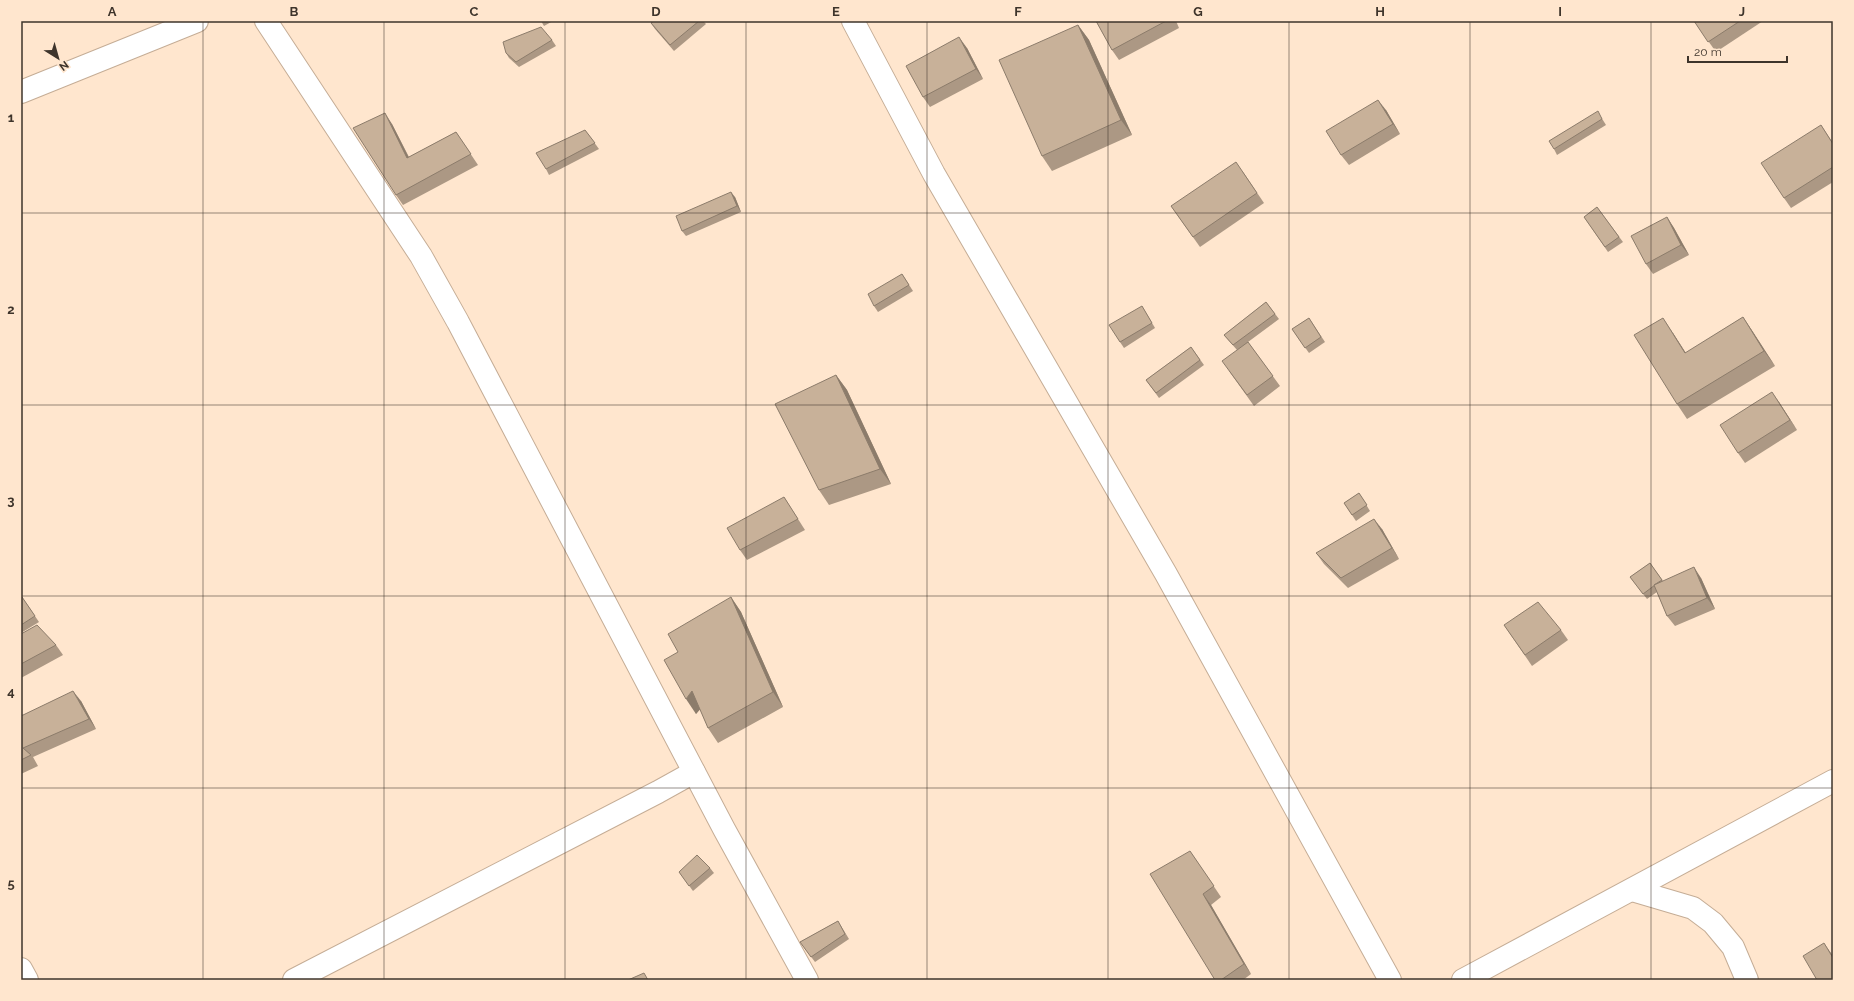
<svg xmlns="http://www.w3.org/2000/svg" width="1854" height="1001" font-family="Raleway,sans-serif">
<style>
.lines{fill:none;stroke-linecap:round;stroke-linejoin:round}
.minor-casing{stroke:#c5ad96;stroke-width:24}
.minor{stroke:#fff;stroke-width:22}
.wall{fill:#ac9884}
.shaded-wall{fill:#8c7c6b}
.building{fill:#c8b199;stroke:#8c7c6b}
.grid{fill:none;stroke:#3e342b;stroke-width:1;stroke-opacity:0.55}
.neatline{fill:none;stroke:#3e342b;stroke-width:1.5}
.grid-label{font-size:13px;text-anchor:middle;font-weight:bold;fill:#3e342b}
</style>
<rect width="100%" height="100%" fill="#ffe6ce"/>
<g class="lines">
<g class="minor-casing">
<g id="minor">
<polyline points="266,21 421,256 458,322 724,829 807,980"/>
<polyline points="853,21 934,174 1166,574 1390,980"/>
<polyline points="21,92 197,21"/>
<polyline points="1632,890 1693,908 1713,923 1733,947 1747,980"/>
<polyline points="21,969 27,980"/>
<polyline points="294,980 658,792 694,772"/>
<polyline points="1463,980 1833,781"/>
</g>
</g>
<use href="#minor" class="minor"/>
</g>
<g class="wall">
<polygon points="541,21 553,21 544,26"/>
<polygon points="654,21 703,21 706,24 674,51 655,29 651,23"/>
<polygon points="1096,21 1176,21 1179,28 1119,60 1112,50"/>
<polygon points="1694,21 1763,21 1716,52"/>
<polygon points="1078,25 1089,40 1132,135 1052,171 1042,156"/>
<polygon points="552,40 556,46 519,67 509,58 506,53"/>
<polygon points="967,48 983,79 930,107 923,97"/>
<polygon points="1386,110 1400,134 1349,165 1341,155"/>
<polygon points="1601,117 1606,125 1557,155 1554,149"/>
<polygon points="392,124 409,157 456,132 478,165 403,205 396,195"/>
<polygon points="1821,125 1833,143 1833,182 1791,208 1784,198"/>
<polygon points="585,130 599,149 549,175 546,169"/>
<polygon points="1243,172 1264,203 1200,247 1171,206"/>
<polygon points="735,197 741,212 686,236 682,231"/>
<polygon points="1597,207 1623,242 1608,252 1584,217"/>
<polygon points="1667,217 1674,228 1689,255 1653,274 1646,264"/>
<polygon points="902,274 913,291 878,312 874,306"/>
<polygon points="1266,302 1279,319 1248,342 1280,386 1254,406 1229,371 1237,350 1224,335"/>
<polygon points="1142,306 1155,328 1124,348 1120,342"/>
<polygon points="1743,317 1753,332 1775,366 1687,419 1677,404 1673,333 1686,353"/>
<polygon points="1309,318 1325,342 1309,353 1292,329"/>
<polygon points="1191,347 1204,365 1159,398 1146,380"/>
<polygon points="836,375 847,390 891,484 829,505 819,490"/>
<polygon points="1779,402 1797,430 1745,463 1738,453"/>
<polygon points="1359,493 1370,511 1356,521 1344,503"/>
<polygon points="784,497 805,530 747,560 740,550"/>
<polygon points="1382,529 1399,559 1348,588 1324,564 1316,553"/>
<polygon points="1650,563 1663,581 1701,578 1715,609 1675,626 1667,616 1657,592 1647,599 1630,577"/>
<polygon points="21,597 22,597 39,622 21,633"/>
<polygon points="731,597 741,612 783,707 718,743 708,728 700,709 696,714 678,652"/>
<polygon points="1504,625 1561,630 1568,640 1532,666"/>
<polygon points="21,634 56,645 63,655 21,678"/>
<polygon points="81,701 96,729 33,757 38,766 21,774 21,712 23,716"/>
<polygon points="1190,851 1221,897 1211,905 1251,974 1243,980 1215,980"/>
<polygon points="710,868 714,873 693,891 679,872"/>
<polygon points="838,921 849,939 815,962 800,942"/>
</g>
<g class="shaded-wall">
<polygon points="1078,25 1089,40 1132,135 1121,120"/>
<polygon points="959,37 967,48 983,79 976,69"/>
<polygon points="1378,100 1386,110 1400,134 1393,124"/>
<polygon points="385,113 392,124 414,168 407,158"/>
<polygon points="731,192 735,197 741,212 737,206"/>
<polygon points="1667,217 1674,228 1689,255 1681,245"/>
<polygon points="1743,317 1753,332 1775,366 1764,351"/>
<polygon points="1663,318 1673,333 1695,368 1685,353"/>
<polygon points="836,375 847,390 891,484 880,469"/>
<polygon points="1772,392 1779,402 1797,430 1790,420"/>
<polygon points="1374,519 1382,529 1399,559 1392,548"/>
<polygon points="1694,567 1701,578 1715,609 1707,598"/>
<polygon points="731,597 741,612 783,707 773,692"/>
<polygon points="73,691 81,701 96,729 89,719"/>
<polygon points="692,691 703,706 696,714 686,699"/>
<polygon points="1203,894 1211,905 1251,974 1244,964"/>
<polygon points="1824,943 1833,956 1833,958"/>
</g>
<g class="building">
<polygon points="654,21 699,21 670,45 651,23"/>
<polygon points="1096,21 1166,21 1112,50"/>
<polygon points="1694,21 1740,21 1708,42"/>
<polygon points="1078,25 1121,120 1042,156 999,60"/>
<polygon points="541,27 552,40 516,62 506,53 503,42"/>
<polygon points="959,37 976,69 923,97 906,66"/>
<polygon points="1378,100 1393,124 1341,155 1326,131"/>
<polygon points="1598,111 1602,119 1554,149 1549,141"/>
<polygon points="385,113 407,158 456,132 471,154 396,195 353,128"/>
<polygon points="1821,125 1833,144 1833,167 1784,198 1761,163"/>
<polygon points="585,130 595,143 546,169 536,153"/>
<polygon points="1236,162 1257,193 1193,237 1171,206"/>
<polygon points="731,192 737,206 682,231 676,216"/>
<polygon points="1597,207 1619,237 1605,247 1584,217"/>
<polygon points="1667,217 1681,245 1646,264 1631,236"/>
<polygon points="902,274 909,285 874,306 868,294"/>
<polygon points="1266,302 1275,314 1233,345 1224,335"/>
<polygon points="1142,306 1152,323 1120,342 1109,325"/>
<polygon points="1743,317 1764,351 1677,404 1634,335 1663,318 1685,353"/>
<polygon points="1309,318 1321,337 1305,348 1292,329"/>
<polygon points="1248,342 1273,376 1247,395 1222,361"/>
<polygon points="1191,347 1200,360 1156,393 1146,380"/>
<polygon points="836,375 880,469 819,490 775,404"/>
<polygon points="1772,392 1790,420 1738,453 1720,425"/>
<polygon points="1359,493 1367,505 1352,515 1344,503"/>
<polygon points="784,497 798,519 740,550 727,528"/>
<polygon points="1374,519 1392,548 1341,578 1316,553"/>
<polygon points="1650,563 1662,580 1654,585 1655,585 1643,594 1630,577"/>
<polygon points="1694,567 1707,598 1667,616 1654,585"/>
<polygon points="21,597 22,597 35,616 21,625"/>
<polygon points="731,597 773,692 708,728 692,691 686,699 664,660 678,652 668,634"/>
<polygon points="1538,602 1561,630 1525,655 1504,625"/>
<polygon points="37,625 56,645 21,664 21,634"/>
<polygon points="73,691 89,719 23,748 31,755 21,760 21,716"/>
<polygon points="1190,851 1214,886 1203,894 1244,964 1221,980 1215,980 1150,874"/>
<polygon points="697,855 710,868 689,886 679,872"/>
<polygon points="838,921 845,934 811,957 800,942"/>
<polygon points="1824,943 1833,958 1833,980 1817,980 1803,956"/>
<polygon points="644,973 648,980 628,980"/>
</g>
<path class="grid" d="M203,21V980M384,21V980M565,21V980M746,21V980M927,21V980M1108,21V980M1289,21V980M1470,21V980M1651,21V980M21,213H1833M21,405H1833M21,596H1833M21,788H1833"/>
<rect width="1854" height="1001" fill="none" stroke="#ffe6ce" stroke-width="44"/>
<g transform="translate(58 58) rotate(143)" stroke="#ffe6ce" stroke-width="3" paint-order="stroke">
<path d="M0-3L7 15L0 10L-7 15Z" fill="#3e342b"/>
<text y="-6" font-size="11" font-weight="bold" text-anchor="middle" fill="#3e342b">N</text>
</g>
<path d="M1688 56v6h99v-6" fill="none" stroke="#3e342b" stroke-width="2"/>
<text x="1694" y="56" font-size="12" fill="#3e342b" stroke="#ffe6ce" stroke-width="3" paint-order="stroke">20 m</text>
<rect x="22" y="22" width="1810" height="957" class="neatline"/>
<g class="grid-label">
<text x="112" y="16">A</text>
<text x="294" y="16">B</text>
<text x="474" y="16">C</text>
<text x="656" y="16">D</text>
<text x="836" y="16">E</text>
<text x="1018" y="16">F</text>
<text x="1198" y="16">G</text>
<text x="1380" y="16">H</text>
<text x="1560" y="16">I</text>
<text x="1742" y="16">J</text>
<text x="11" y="122">1</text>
<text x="11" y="314">2</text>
<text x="11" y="505">3</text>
<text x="11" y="696">4</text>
<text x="11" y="888">5</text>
</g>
</svg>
